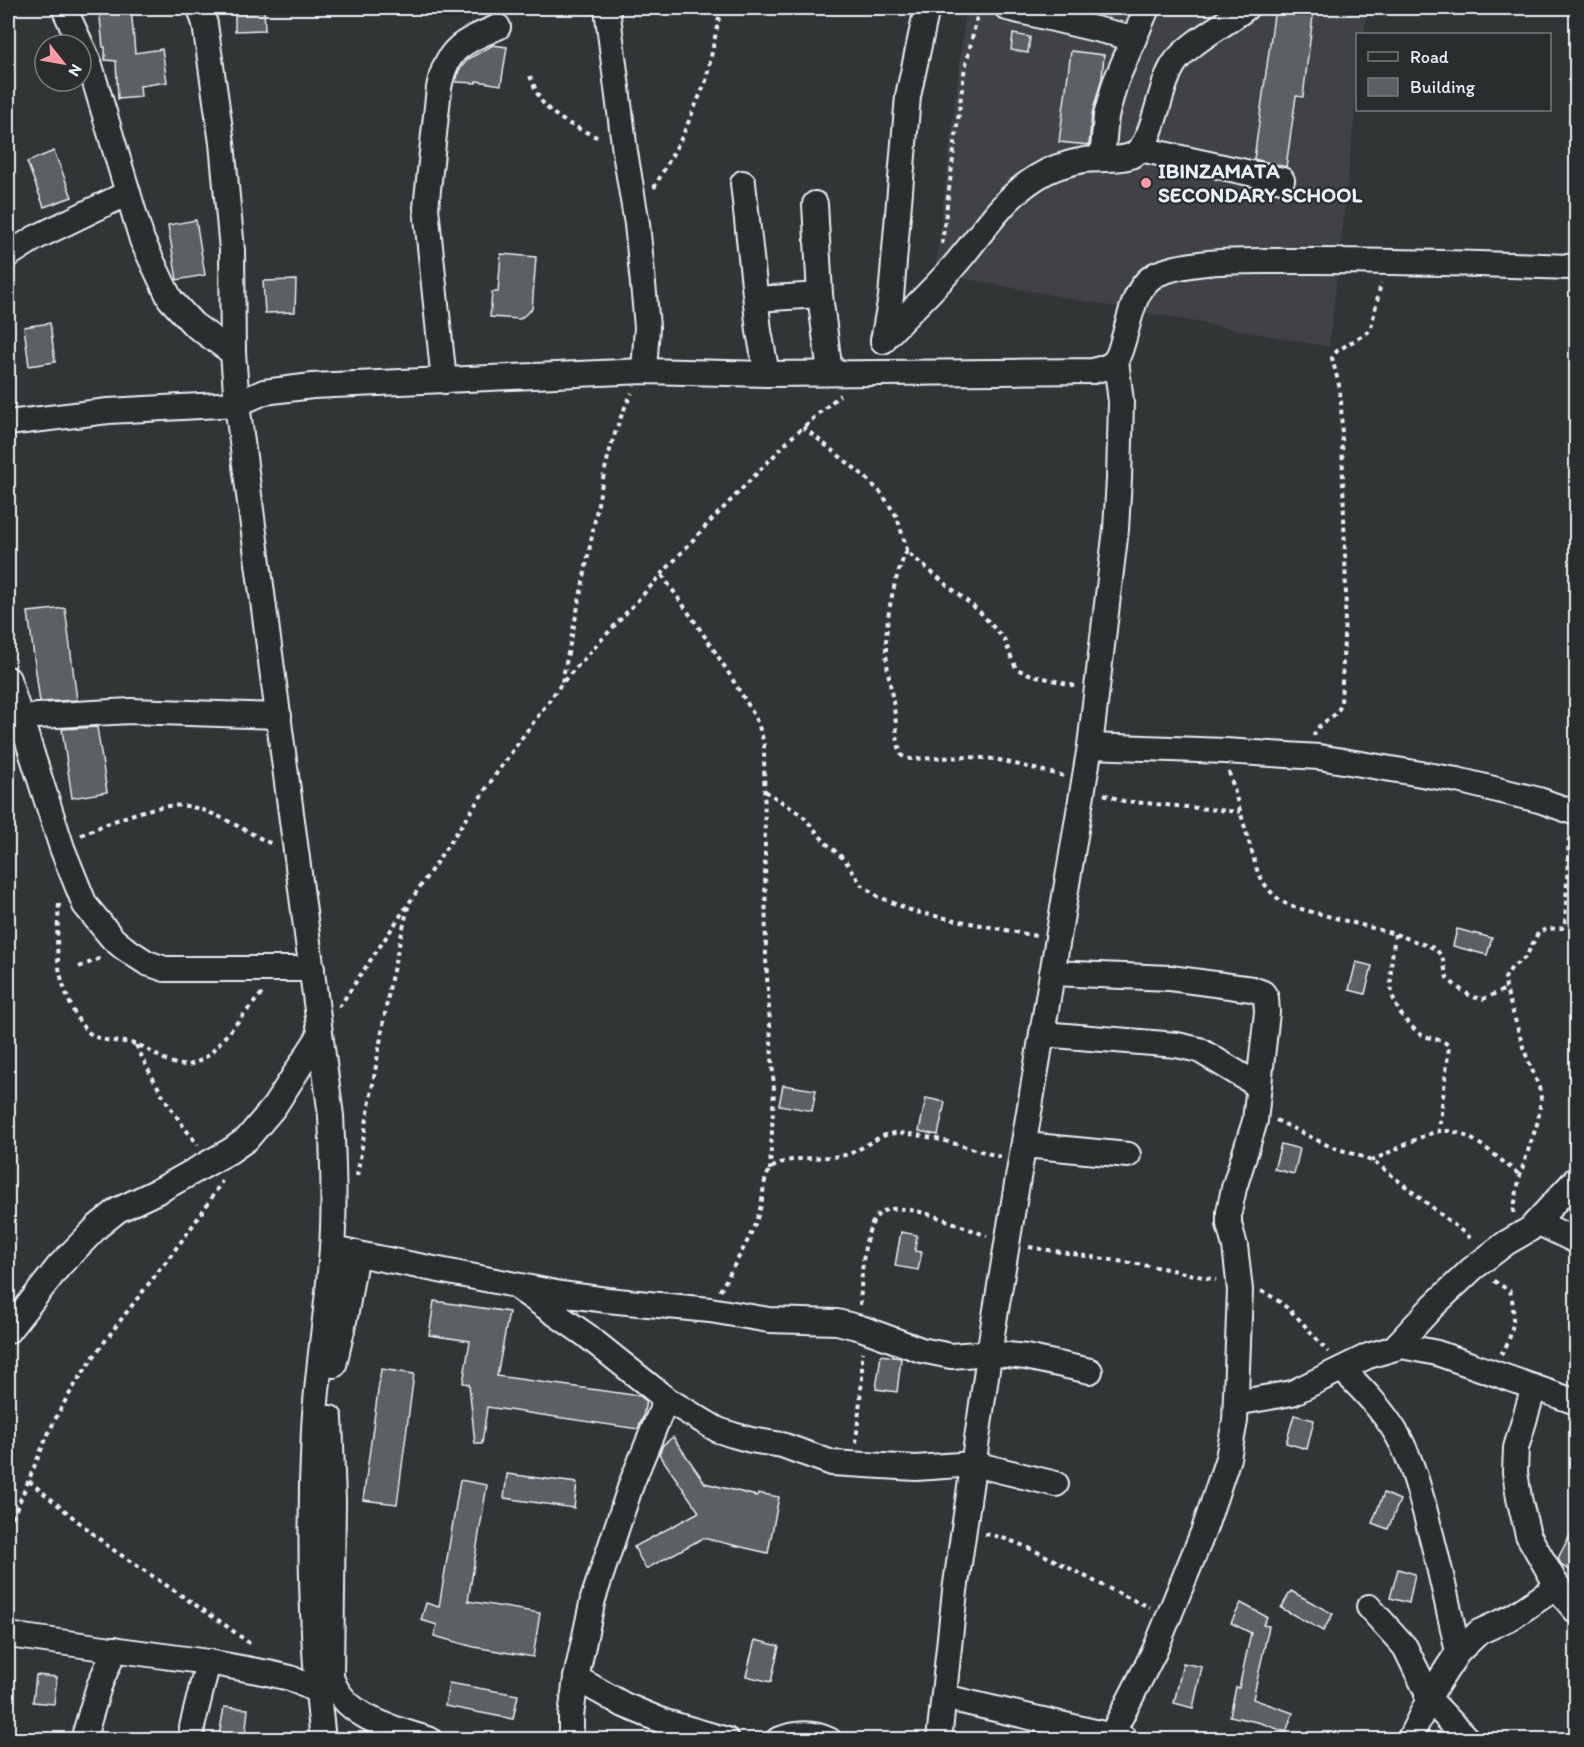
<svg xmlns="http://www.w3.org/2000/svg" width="1584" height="1747" font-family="Itim,sans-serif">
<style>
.built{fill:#3f4244}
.building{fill:#5c6063;stroke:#e8f1f8;stroke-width:1.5}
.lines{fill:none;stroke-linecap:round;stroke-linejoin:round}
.minor-casing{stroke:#e8f1f8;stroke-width:28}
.path{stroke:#e8f1f8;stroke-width:4;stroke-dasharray:4.5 4.5;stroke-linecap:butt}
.minor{stroke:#2a2d2e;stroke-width:24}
.poi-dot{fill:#ff9aa2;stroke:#2a2d2e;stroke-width:2}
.labels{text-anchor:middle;stroke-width:4.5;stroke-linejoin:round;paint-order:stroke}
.poi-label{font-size:21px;font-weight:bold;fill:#e8f1f8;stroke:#2a2d2e;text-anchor:start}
</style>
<rect width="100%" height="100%" fill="#323536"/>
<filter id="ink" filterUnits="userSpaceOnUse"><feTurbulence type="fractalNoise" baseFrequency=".0167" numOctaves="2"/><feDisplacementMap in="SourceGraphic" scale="12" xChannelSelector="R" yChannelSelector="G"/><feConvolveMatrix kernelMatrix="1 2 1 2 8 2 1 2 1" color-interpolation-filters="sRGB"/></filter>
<g filter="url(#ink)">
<polygon class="built" points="966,8 1367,8 1364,34 1358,34 1357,94 1329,347 935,273"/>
<g class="building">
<polygon points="99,8 131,8 135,53 162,49 167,82 140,86 141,97 118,99 116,61 105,60 105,47 103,47"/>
<polygon points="1275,8 1314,8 1303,97 1296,96 1286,167 1254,159"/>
<polygon points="264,9 265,30 235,31 235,10"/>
<polygon points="1013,34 1030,37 1028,53 1011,50"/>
<polygon points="493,45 507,47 501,85 476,81 476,83 456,82 459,70 468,59"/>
<polygon points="1071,51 1104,55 1102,78 1092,114 1089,145 1059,142"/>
<polygon points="54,151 72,197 44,207 27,162"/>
<polygon points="196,220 205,275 177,280 168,225"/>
<polygon points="501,254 536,257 532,309 520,319 490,317 492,292 498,292"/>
<polygon points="296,280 295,312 265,313 263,281"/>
<polygon points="50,323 55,362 29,366 24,327"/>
<polygon points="65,608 77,700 40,702 28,612"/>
<polygon points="97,727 107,792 72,798 62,729"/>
<polygon points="1457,929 1492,938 1487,955 1453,946"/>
<polygon points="1356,962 1372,966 1365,994 1349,990"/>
<polygon points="783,1085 816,1090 812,1111 779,1105"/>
<polygon points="926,1098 945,1102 938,1135 919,1131"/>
<polygon points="1281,1144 1300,1149 1294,1174 1274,1169"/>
<polygon points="901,1232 917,1235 915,1251 922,1252 918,1270 895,1266"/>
<polygon points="434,1301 509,1312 497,1376 640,1396 646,1401 643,1417 638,1429 487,1407 482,1444 475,1444 469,1384 463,1383 470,1341 429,1335"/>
<polygon points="881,1355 901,1358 897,1392 876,1389"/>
<polygon points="381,1369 414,1374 397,1504 363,1500"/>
<polygon points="1294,1415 1314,1420 1307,1449 1286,1443"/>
<polygon points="673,1437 705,1483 757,1496 758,1493 779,1497 768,1553 703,1538 646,1569 634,1547 699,1512 659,1454 663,1445"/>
<polygon points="507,1474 577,1483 574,1508 504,1498"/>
<polygon points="460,1480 487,1485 468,1601 540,1613 533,1657 474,1647 434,1636 437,1625 421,1620 426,1603 439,1607"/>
<polygon points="1384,1493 1400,1500 1388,1529 1372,1523"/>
<polygon points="1576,1524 1576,1574 1562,1566 1558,1558"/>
<polygon points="1398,1569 1415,1574 1409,1603 1390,1598"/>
<polygon points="1291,1591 1333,1614 1323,1631 1281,1608"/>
<polygon points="1241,1603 1267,1617 1263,1625 1269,1626 1253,1699 1293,1713 1286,1732 1261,1723 1230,1716 1236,1687 1239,1688 1251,1633 1231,1623"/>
<polygon points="755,1640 779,1646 771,1682 746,1676"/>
<polygon points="1183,1663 1202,1667 1193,1708 1174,1703"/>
<polygon points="36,1675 57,1677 54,1704 33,1702"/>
<polygon points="449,1683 518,1695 513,1719 445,1706"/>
<polygon points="224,1707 248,1709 245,1738 219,1736"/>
</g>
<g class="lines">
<g class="minor-casing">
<g id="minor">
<polyline points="64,8 89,62 142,240 170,299 193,324 233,353"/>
<path d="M200,8L205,24L222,143L232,250L233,353L237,404L331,1116C333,1160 335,1203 332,1248C328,1309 317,1369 314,1430C309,1533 311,1637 323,1740"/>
<polyline points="607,8 625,152 637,224 644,294 647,327 644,371"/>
<polyline points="1007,8 1133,38"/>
<polyline points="1140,149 1282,180"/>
<polyline points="1102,159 1106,116 1115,83 1147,8"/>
<polyline points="743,183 759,331 767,374"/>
<polyline points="815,204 820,295 830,373"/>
<polyline points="8,255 35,238 128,193"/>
<polyline points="756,299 820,295"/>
<path d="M883,340C906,315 931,292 953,267C980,237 1001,199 1037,177C1051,168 1067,163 1084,160C1098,158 1127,162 1137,152C1155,137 1159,86 1174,64C1189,42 1225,25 1246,8"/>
<polyline points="883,341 891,297 908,96 927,8"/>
<path d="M444,381L426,208L439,88C446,48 463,42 498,27"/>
<path d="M8,423L108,411L237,404L264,392L312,386L644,371L767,374L1093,371C1100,369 1109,367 1114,362C1119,357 1121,348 1123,341C1130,319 1134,285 1157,274C1192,259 1251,261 1289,261C1385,260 1480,264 1576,267"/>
<polyline points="8,679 62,848 85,905 113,939 124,948 147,963 165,969 312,969"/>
<polyline points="19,717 131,711 279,716"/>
<polyline points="1090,746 1225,751 1319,757 1457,780 1539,800 1576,813"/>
<polyline points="1052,973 1170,978 1252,989 1263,993 1266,998 1267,1012 1255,1121 1234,1188 1229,1212 1229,1224 1235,1246 1240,1290 1235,1421 1228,1458 1204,1530 1155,1650 1111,1736"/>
<polyline points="1042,1034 1177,1045 1199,1050 1259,1086"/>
<polyline points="1025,1145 1128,1155"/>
<polyline points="1537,1222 1576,1241"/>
<polyline points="332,1249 561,1294 607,1300 710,1310 769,1320 837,1322 861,1328 921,1350 951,1356 989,1353 1026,1357 1090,1371"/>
<polyline points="521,1290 586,1335 666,1399 718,1430 733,1435 751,1440 782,1445 832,1463 916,1468 974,1464 1056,1484"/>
<polyline points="8,1331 59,1266 98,1226 118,1210 160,1190 230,1151 247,1139 274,1107 320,1035"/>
<polyline points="1395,1347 1433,1306 1472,1269 1506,1243 1530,1229 1576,1179"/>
<polyline points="334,1365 346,1312 356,1253"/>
<path d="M1342,1369C1363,1390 1383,1410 1398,1436C1413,1463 1421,1496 1429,1527C1440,1568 1449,1610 1458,1652"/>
<polyline points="1534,1387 1516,1448 1515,1472 1519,1498 1528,1535 1563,1596 1576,1611"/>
<polyline points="1236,1403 1292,1393 1368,1356 1402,1346 1437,1353 1576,1402"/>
<path d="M330,1418L333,1501L331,1677C344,1718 393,1728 430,1740"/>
<polyline points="1369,1607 1405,1647 1427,1692 1427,1703 1409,1740"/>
<polyline points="8,1635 208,1662 268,1673 290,1678 318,1691"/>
<polyline points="576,1678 624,1705 665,1722 727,1740"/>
<polyline points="944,1697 1125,1739"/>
<polyline points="83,1740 99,1686 115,1649"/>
<polyline points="191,1740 192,1727 208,1662"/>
<polyline points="571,1740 571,1716 576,1678 593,1599 632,1482 666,1399"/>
<path d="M778,1740C795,1733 811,1731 829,1740"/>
<polyline points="939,1740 955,1591 993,1328 1090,746 1116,529 1119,479 1121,402 1116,360"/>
<polyline points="1468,1740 1428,1698 1458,1652 1479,1632 1512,1617 1558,1586"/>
</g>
</g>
<g class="path">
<path d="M530,76C534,85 537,95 543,103C556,120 582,130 601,139"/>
<polyline points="654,188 682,137 706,81 721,8"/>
<polyline points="942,244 964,73 979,8"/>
<polyline points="803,427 863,475 882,494 897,517 908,553 979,611 1004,639 1016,669 1029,674 1075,686"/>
<path d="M907,551C894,576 886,618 886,646C886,668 892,692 895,715C897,729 896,742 902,756L910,759L969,757L995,759L1064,776"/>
<path d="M662,575C688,612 714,648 737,687C749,706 760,722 764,745L766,960L774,1090L770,1170"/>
<path d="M562,682C571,638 581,595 589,551C600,497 606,442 632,393"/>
<path d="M1314,736C1317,720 1336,721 1341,704L1346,594L1341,401L1339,385L1332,358L1337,351L1368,332L1371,328L1381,283"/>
<path d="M1229,772L1257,870C1265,887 1273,897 1290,906L1395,934L1434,948L1442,956L1447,978L1457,987L1472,997L1483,999L1506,989"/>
<polyline points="765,791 802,815 826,843 845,860 861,884 877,896 915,912 1036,936"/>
<polyline points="1104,794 1123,801 1240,812"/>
<path d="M81,835C109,823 161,799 192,807C221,814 246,832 272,844"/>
<path d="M59,904C58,923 56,941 58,959C59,979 75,1027 94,1036C109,1044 127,1039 143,1047C169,1062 185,1076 212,1052L263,992"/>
<path d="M1395,934C1390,976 1382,1003 1419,1033C1428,1040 1441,1037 1449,1046L1439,1131"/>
<polyline points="79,967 101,958"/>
<polyline points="339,1007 500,768 562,683 704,528 792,437 840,395"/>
<path d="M136,1045C153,1081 172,1113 198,1145"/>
<polyline points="1276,1120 1329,1146 1363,1157 1380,1166 1473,1240"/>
<path d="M1371,1161C1387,1154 1425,1133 1440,1131C1469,1128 1498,1159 1520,1175"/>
<polyline points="357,1176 391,979 409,903"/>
<polyline points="1513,1213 1520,1175 1538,1121 1541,1098 1539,1087 1524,1050 1506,989 1505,978 1512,967 1526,957 1538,933 1546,929 1562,928 1565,926 1569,834"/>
<polyline points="1029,1247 1162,1268 1216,1280"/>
<path d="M1494,1281L1510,1291C1516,1311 1514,1337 1501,1354"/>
<path d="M720,1291C734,1264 752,1238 760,1209C764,1196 762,1181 770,1170C783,1154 827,1160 845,1155C864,1150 879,1132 899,1133C931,1135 969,1148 1001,1157"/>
<path d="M1261,1291C1289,1303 1308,1330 1328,1352"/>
<path d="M860,1305C862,1282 861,1233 878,1215C896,1195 965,1228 987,1236"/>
<polyline points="856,1443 862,1378 862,1352"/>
<polyline points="29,1481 109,1547 221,1622 253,1646"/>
<path d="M8,1526C30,1483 44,1434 70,1393C115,1319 177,1256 222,1181"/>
<path d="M985,1534C1007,1537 1029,1548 1050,1558C1083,1575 1115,1593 1150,1607"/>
</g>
<use href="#minor" class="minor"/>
</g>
</g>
<circle class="poi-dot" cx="1146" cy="183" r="6"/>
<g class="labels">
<g class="poi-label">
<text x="1158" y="178">IBINZAMATA<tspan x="1158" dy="24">SECONDARY SCHOOL</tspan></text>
</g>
</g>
<rect width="1584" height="1747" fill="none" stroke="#2a2d2e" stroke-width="30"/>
<rect x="15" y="15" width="1554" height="1717" fill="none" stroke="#e8f1f8" stroke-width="2" filter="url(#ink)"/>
<rect x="1356" y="33" width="195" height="78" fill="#2a2d2e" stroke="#767b7f" stroke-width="1.5"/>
<rect x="1368" y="52" width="30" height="9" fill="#2a2d2e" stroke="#767b7f" stroke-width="1.5"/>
<text x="1410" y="63" font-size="18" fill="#e8f1f8">Road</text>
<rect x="1368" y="78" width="30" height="18" fill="#5c6063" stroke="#767b7f" stroke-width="1.5"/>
<text x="1410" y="93" font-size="18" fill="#e8f1f8">Building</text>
<g transform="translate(63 63) rotate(121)"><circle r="28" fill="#2a2d2e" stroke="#767b7f" stroke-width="1.5"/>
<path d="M0-4.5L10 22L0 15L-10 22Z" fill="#ff9aa2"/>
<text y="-9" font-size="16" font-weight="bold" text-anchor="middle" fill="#e8f1f8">N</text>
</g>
</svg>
